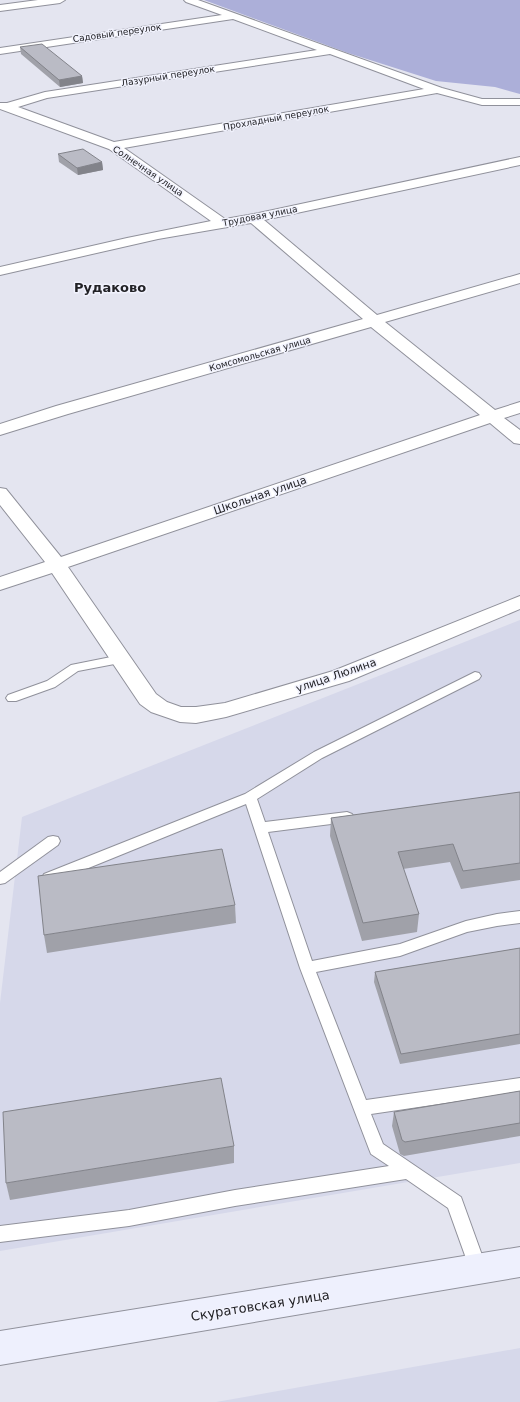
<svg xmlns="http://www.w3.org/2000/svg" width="520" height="1402" font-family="'DejaVu Sans',sans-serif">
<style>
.built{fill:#d6d8ea}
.green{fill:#acafd9}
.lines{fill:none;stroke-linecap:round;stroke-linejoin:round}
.lane-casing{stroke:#90919b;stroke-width:2}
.street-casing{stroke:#90919b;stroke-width:2}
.secondary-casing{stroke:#90919b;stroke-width:2}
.lane{fill:#fff;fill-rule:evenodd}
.street{fill:#fff;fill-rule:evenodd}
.secondary{fill:#eef0fd;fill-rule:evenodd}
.wall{fill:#a0a1a9}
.shaded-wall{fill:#82838a}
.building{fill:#babbc5;stroke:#82838a}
.labels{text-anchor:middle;stroke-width:3;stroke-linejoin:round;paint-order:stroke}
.far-street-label{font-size:9px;fill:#222226;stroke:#f1f2fd}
.street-label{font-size:11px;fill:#222226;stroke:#f1f2fd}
.far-district-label{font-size:13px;font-weight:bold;fill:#222226;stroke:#f1f2fd}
.near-street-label{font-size:13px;fill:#222226;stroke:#f1f2fd}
</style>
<rect width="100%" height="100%" fill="#e4e5f0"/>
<g class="built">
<polygon points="520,620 520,1163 0,1251 0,1003 22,817"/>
<polygon points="520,1348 520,1402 216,1402"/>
</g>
<polygon class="green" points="204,0 520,0 520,94 495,87 436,81 348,53"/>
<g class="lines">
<g class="lane-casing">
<g id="lane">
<polygon points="121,655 125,656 127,659 125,662 78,671 55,687 16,701 8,701 6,698 8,695 47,681 71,665"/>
<polygon points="475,672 479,673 481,676 479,679 322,758 257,799 265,822 347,812 352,814 354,817 352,820 347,822 268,832 312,961 400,944 466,921 497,914 520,911 520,923 497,926 467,932 400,956 316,972 366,1100 520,1078 520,1092 371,1114 383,1144 461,1197 487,1269 484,1275 478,1278 472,1275 448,1208 406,1179 235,1206 129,1226 0,1242 0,1226 129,1210 235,1190 389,1166 371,1154 369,1149 300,968 246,804 54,882 49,883 44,882 42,878 44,874 245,794 314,752"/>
<polygon points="53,836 58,837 60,841 58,845 5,883 0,884 0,872 48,837"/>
</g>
</g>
<g class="street-casing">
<g id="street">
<polygon points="38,0 65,0 60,3 0,11 0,5"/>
<path d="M184,0H198L442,88L482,99H520V105H482L437,93L124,148L225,219L254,214L520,157V165L264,220L377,315L520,274V283L385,322L495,410L520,402V413L504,418L520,430V444L514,443L490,423L68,567L156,694L167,702L181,707H196L225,703L333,671L520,596V609L349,681L226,717L196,723L180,722L151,712L140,704L52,573L0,590V577L45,562L0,505V488L6,489L61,557L480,415L371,327L68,414L0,435V424L56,406L363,319L251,223L158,239L0,275V267L127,238L211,221L109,149L0,109V103H7L45,92L317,50L233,19L0,54V48L222,15L186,2ZM330,54L424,89L114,142L18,107L47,98Z"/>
</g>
</g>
<g class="secondary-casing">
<polygon id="secondary" points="520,1247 520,1277 0,1365 0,1331"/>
</g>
<use href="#lane" class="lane"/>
<use href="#street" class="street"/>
<use href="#secondary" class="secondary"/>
</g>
<g class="wall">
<polygon points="20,47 82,76 83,83 60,87 21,54"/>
<polygon points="58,154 102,162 103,170 78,175 59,162"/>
<polygon points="520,792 520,880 461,889 450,862 403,869 419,914 417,932 362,941 330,836 331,818"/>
<polygon points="235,905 236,923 47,953 44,935"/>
<polygon points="520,948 520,1044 400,1064 374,982 375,972"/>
<polygon points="520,1091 520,1136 404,1156 400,1154 392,1126 394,1112"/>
<polygon points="234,1146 234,1163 10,1200 6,1183"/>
</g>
<g class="shaded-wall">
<polygon points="82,76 83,83 60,87 59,80"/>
<polygon points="102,162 103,170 78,175 77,168"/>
</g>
<g class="building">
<polygon points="42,44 82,76 59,80 20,47"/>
<polygon points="83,149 102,162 77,168 58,154"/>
<polygon points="520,792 520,863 463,871 453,844 398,852 419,914 363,923 331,818"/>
<polygon points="222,849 235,905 44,935 38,876"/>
<polygon points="520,948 520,1034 401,1054 375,972"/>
<polygon points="221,1078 234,1146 6,1183 3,1112"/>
<polygon points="520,1091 520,1123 405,1142 402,1140 394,1112"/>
</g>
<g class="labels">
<g class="far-street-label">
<text transform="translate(117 33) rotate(-8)" y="3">Садовый переулок</text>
<text transform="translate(168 76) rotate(-9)" y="3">Лазурный переулок</text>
<text transform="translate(276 118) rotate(-10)" y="3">Прохладный переулок</text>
<text transform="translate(148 171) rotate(34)" y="3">Солнечная улица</text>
<text transform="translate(260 216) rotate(-11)" y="3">Трудовая улица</text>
<text transform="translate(260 354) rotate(-16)" y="3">Комсомольская улица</text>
</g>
<g class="street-label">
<text transform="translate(260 495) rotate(-19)" y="4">Школьная улица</text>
<text transform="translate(336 675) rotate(-19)" y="4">улица Люлина</text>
</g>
<g class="far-district-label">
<text x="110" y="292">Рудаково</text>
</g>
<g class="near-street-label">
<text transform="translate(260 1305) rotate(-9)" y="5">Скуратовская улица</text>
</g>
</g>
</svg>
